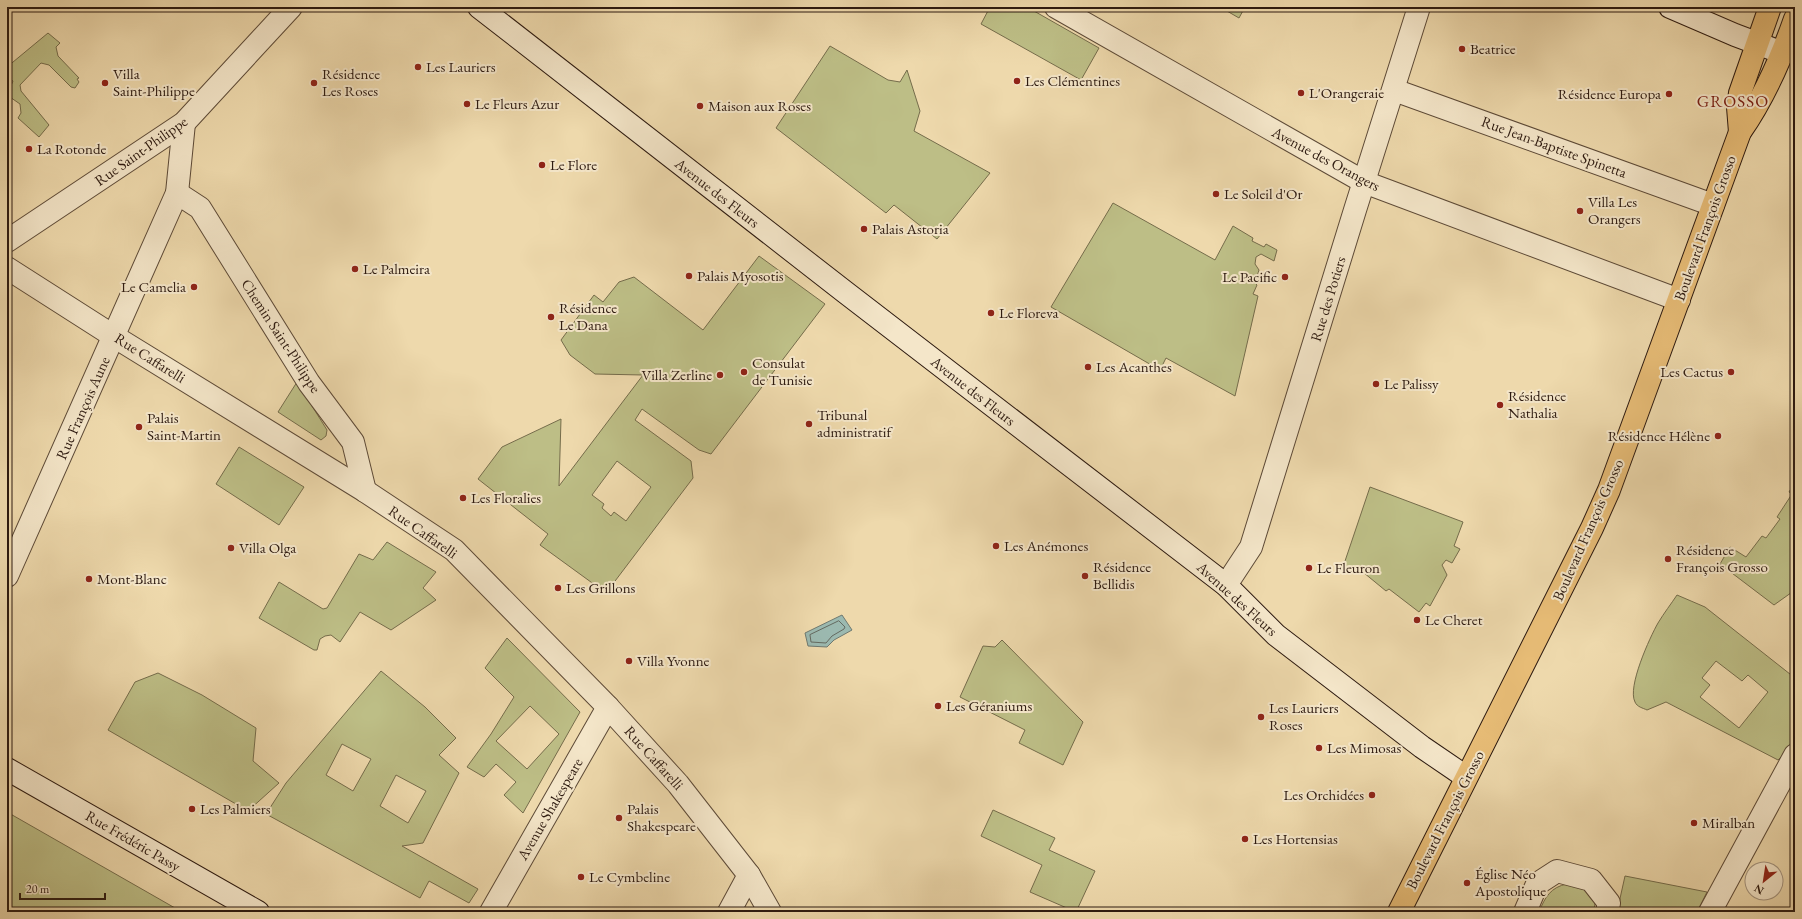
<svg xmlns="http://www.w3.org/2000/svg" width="1802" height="919" font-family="'EB Garamond',serif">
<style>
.green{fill:#bdbe86;stroke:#756c4b;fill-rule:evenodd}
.water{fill:#9bb9b0;stroke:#6f7970}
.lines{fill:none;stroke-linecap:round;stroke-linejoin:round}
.shore{stroke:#646a60;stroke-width:1}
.street-casing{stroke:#5d4a37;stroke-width:24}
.secondary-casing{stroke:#2d1a10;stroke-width:24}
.primary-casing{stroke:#2d1a10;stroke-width:24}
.street{stroke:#f4e6c9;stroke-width:22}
.secondary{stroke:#f4e6c9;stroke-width:22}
.primary{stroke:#e7bc76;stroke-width:22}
.poi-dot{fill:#8f2418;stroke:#f4e6c9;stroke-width:1.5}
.labels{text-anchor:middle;stroke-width:4;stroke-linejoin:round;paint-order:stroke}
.poi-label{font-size:15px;fill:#2d1a10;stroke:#f4e6c9;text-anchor:start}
.street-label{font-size:15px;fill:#2d1a10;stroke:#f4e6c9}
.quarter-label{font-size:17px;letter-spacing:1px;fill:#7a1f14;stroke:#f4e6c9}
</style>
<rect width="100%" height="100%" fill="#eed9ac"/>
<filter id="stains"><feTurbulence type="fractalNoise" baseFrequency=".005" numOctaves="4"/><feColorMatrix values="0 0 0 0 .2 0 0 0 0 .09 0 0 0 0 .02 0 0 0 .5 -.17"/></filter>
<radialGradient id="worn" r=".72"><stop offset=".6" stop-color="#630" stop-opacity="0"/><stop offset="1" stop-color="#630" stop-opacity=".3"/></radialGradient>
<g class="green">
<polygon points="990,7 1027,7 1099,48 1081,80 981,24"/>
<polygon points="1220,7 1245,7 1239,18"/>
<polygon points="48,33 60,43 56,47 58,56 79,78 77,79 79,82 75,88 71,87 49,65 41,63 20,85 21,91 49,125 39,137 18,118 21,113 20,104 7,95 13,81 7,77 7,67"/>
<polygon points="830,46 888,80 900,82 907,70 920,111 914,131 990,173 937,239 894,205 886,213 776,128"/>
<polygon points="1113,203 1215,260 1233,226 1253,238 1252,241 1264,247 1266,244 1277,250 1274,261 1261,254 1256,257 1255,264 1259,270 1255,283 1257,285 1253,294 1258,296 1235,396 1166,358 1160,370 1051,307"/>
<path d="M759,256L825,304L711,454L699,450L642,409L635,420L691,461L693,478L606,593L540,545L548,534L478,479L502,447L561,419L559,486L643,375L595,374L570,355L561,340L594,295L603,302L619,282L634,277L703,330ZM617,461L651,487L626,521L614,512L611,516L602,508L604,504L592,495Z"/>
<polygon points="297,382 327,430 326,436 321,440 278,412"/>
<polygon points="239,447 304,487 279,525 216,484"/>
<polygon points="1795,482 1795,590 1774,605 1720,564 1730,547 1746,557 1762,536 1766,538 1780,519 1777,517 1792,494 1789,492"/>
<polygon points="1370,487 1463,522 1454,546 1460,549 1452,563 1446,560 1442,565 1447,575 1430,606 1426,603 1419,612 1389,589 1386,591 1358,568 1344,569 1343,567"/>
<polygon points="387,542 436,572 423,588 436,600 391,630 360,612 340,642 331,635 325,636 320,639 317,650 314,650 259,618 279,582 323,609 327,608 359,554 373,560"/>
<path d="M1677,595L1705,607L1795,678V743L1778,760L1666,702L1647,710C1643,708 1637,707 1635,702C1627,687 1650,637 1658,623C1664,613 1671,604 1677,595ZM1716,661L1742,681L1748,675L1768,692L1739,728L1700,697L1710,685L1702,678Z"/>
<path d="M507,638L580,712L523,813L504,795L516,782L496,764L484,777L467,767L491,734L514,697L485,668ZM530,706L559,734L527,769L496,741Z"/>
<polygon points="1002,640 1083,722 1063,765 1019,743 1025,730 960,697 983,646 995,647"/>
<path d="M381,671L425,707L456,738L439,755L459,773L423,843L402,846L478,889L469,903L429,881L420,898L266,814L286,783ZM342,744L371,759L353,791L326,775ZM396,775L426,791L408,823L380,806Z"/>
<polygon points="158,673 202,695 256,728 253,761 279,783 248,811 108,730 135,682"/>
<polygon points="993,810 1055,838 1049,850 1095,871 1076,912 1030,892 1042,865 981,836"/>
<polygon points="7,812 182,912 7,912"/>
<polygon points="1625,876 1707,892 1697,912 1617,912"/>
<path d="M1567,884L1585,889L1595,903L1594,912H1539C1545,897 1551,887 1567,884Z"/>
</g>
<polygon class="water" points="842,615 852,630 834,640 827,647 808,646 805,633"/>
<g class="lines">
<polygon class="shore" points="839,621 845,627 844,629 832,636 826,643 811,642 810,635"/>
<g class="street-casing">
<g id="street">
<polyline points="1056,7 1364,182 1679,300"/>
<polyline points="1394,90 1713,205"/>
<polyline points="177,193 200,208 309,383 353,442 365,491"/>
<polyline points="7,241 184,123 291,7"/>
<polyline points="7,268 115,337 365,491 454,550 608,707 678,784 749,875 770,912"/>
<polyline points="7,576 177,193 184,123"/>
<polyline points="1226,585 1251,547 1355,210 1419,7"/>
<polyline points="491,912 608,707"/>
<polyline points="729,912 749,875"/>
<polyline points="1525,912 1537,884 1557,871 1591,880 1609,903 1607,912"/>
<polyline points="1710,912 1795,755"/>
</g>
</g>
<g class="secondary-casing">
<g id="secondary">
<polyline points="479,7 845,292 1226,585 1276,635 1422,747 1466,777"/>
<polyline points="1670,7 1735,35 1783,53"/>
<polyline points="7,769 258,912"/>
</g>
</g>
<g class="primary-casing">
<g id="primary">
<polyline points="1740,132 1738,107 1740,93 1770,7"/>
<path d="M1399,912L1592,528L1609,490L1740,132C1764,98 1781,59 1795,19"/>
</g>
</g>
<use href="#street" class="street"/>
<use href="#secondary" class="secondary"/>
<use href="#primary" class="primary"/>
</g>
<g class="poi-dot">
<circle cx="1462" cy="49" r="4"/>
<circle cx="418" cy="67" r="4"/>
<circle cx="1017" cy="81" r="4"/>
<circle cx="105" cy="83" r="4"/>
<circle cx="314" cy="83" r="4"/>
<circle cx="1301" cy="93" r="4"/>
<circle cx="1669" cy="94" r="4"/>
<circle cx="467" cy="104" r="4"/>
<circle cx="700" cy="106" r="4"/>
<circle cx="29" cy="149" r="4"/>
<circle cx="542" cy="165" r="4"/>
<circle cx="1216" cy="194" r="4"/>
<circle cx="1580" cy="211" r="4"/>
<circle cx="864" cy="229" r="4"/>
<circle cx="355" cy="269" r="4"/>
<circle cx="689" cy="276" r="4"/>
<circle cx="1285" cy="277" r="4"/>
<circle cx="194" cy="287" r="4"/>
<circle cx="991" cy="313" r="4"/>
<circle cx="551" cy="317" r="4"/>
<circle cx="1088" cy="367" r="4"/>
<circle cx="744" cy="372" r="4"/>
<circle cx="1731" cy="372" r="4"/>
<circle cx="720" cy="375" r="4"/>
<circle cx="1376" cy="384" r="4"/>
<circle cx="1500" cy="405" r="4"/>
<circle cx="809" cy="424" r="4"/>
<circle cx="139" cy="427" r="4"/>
<circle cx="1718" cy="436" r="4"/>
<circle cx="463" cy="498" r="4"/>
<circle cx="996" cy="546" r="4"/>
<circle cx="231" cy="548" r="4"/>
<circle cx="1668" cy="559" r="4"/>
<circle cx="1309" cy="568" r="4"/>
<circle cx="1085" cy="576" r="4"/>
<circle cx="89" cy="579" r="4"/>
<circle cx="558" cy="588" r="4"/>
<circle cx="1417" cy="620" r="4"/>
<circle cx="629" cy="661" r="4"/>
<circle cx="938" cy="706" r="4"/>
<circle cx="1261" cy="717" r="4"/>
<circle cx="1319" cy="748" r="4"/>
<circle cx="1372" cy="795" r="4"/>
<circle cx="192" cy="809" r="4"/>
<circle cx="619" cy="818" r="4"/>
<circle cx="1694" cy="823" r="4"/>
<circle cx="1245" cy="839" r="4"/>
<circle cx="581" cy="877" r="4"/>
<circle cx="1467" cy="883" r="4"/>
</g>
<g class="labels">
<g class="poi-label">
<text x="1470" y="54">Beatrice</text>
<text x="426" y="72">Les Lauriers</text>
<text x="113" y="79">Villa<tspan x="113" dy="17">Saint-Philippe</tspan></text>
<text x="322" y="79">Résidence<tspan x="322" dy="17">Les Roses</tspan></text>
<text x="1025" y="86">Les Clémentines</text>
<text x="1309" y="98">L'Orangeraie</text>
<text x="1661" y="99" text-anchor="end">Résidence Europa</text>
<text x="475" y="109">Le Fleurs Azur</text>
<text x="708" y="111">Maison aux Roses</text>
<text x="37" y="154">La Rotonde</text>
<text x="550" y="170">Le Flore</text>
<text x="1224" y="199">Le Soleil d'Or</text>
<text x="1588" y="207">Villa Les<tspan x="1588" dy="17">Orangers</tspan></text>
<text x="872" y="234">Palais Astoria</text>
<text x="363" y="274">Le Palmeira</text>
<text x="697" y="281">Palais Myosotis</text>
<text x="1277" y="282" text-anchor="end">Le Pacific</text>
<text x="186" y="292" text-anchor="end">Le Camelia</text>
<text x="559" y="313">Résidence<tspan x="559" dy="17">Le Dana</tspan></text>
<text x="999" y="318">Le Floreva</text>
<text x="752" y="368">Consulat<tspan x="752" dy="17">de Tunisie</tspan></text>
<text x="1096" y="372">Les Acanthes</text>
<text x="1723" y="377" text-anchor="end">Les Cactus</text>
<text x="712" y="380" text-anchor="end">Villa Zerline</text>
<text x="1384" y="389">Le Palissy</text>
<text x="1508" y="401">Résidence<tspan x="1508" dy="17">Nathalia</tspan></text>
<text x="817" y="420">Tribunal<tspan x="817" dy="17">administratif</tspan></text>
<text x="147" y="423">Palais<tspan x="147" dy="17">Saint-Martin</tspan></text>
<text x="1710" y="441" text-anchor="end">Résidence Hélène</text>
<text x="471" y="503">Les Floralies</text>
<text x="1004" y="551">Les Anémones</text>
<text x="239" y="553">Villa Olga</text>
<text x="1676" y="555">Résidence<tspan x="1676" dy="17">François Grosso</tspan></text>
<text x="1093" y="572">Résidence<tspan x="1093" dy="17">Bellidis</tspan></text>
<text x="1317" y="573">Le Fleuron</text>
<text x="97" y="584">Mont-Blanc</text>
<text x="566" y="593">Les Grillons</text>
<text x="1425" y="625">Le Cheret</text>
<text x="637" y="666">Villa Yvonne</text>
<text x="946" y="711">Les Géraniums</text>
<text x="1269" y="713">Les Lauriers<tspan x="1269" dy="17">Roses</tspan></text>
<text x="1327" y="753">Les Mimosas</text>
<text x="1364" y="800" text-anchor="end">Les Orchidées</text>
<text x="200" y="814">Les Palmiers</text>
<text x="627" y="814">Palais<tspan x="627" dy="17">Shakespeare</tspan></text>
<text x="1702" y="828">Miralban</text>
<text x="1253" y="844">Les Hortensias</text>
<text x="1475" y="879">Église Néo<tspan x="1475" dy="17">Apostolique</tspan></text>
<text x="589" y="882">Le Cymbeline</text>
</g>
<g class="street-label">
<text transform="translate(1554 147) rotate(20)" y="5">Rue Jean-Baptiste Spinetta</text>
<text transform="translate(141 151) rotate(-35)" y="5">Rue Saint-Philippe</text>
<text transform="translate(1326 159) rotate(28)" y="5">Avenue des Orangers</text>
<text transform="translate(717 193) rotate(38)" y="5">Avenue des Fleurs</text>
<text transform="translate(1705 228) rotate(-70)" y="5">Boulevard François Grosso</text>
<text transform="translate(1328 299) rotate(-73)" y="5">Rue des Potiers</text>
<text transform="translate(281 336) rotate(57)" y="5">Chemin Saint-Philippe</text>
<text transform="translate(150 358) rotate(32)" y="5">Rue Caffarelli</text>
<text transform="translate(973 391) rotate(38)" y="5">Avenue des Fleurs</text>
<text transform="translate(83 408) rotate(-66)" y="5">Rue François Aune</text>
<text transform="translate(1588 530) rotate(-66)" y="5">Boulevard François Grosso</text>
<text transform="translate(423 532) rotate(35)" y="5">Rue Caffarelli</text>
<text transform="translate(1237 599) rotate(42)" y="5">Avenue des Fleurs</text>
<text transform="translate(654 758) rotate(48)" y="5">Rue Caffarelli</text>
<text transform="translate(550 809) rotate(-60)" y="5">Avenue Shakespeare</text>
<text transform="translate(1445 820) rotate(-63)" y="5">Boulevard François Grosso</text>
<text transform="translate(133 841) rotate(30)" y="5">Rue Frédéric Passy</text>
</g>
<g class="quarter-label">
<text x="1733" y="107">GROSSO</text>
</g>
</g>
<rect width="1802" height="919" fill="none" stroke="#eed9ac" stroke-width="24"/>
<rect x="8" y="8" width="1786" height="903" fill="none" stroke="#2d1a10" stroke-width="2"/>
<rect x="12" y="12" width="1778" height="895" fill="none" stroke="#2d1a10"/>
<g transform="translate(1764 881) rotate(210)"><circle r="19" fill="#f4e6c9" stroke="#a4947f"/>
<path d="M0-3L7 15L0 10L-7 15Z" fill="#8f2418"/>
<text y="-6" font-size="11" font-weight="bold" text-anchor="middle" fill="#2d1a10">N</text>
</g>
<path d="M20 893v6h85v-6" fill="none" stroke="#2d1a10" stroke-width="2"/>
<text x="26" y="893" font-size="12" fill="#2d1a10" stroke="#f4e6c9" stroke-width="3" paint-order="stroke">20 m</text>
<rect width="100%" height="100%" filter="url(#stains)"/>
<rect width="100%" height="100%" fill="url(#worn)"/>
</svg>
